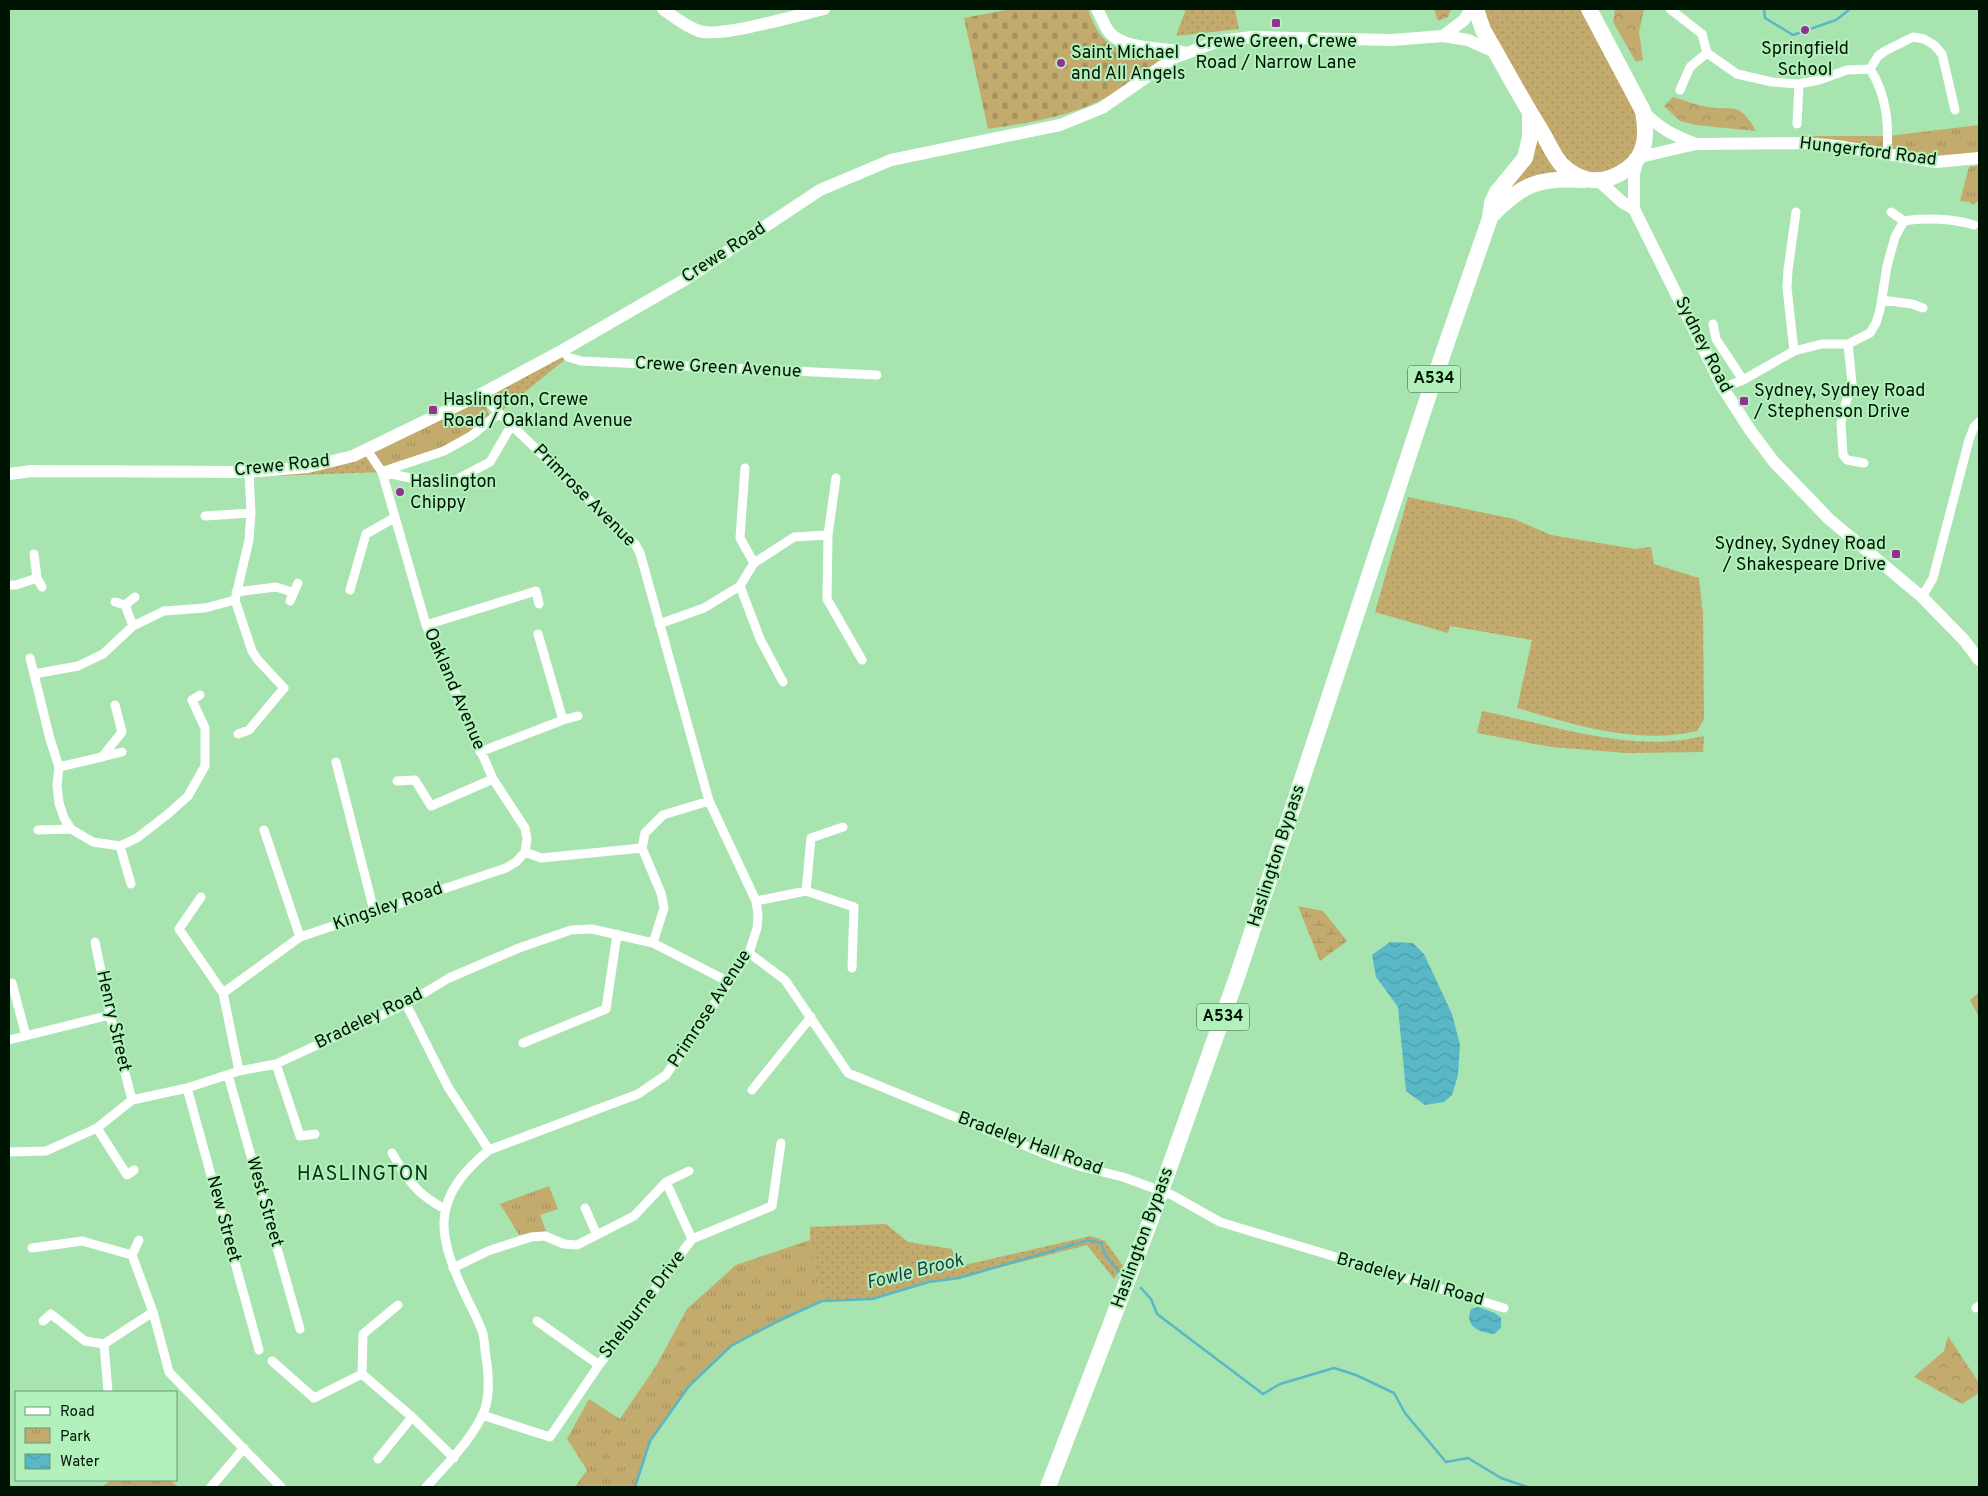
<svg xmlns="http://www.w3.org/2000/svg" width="1988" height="1496" font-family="Overpass,sans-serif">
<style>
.grass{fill:url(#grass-dots)}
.forest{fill:url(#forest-crowns)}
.wetland{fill:url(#wetland-marsh)}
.cemetery{fill:url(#cemetery-stones)}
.park{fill:url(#park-tufts)}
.water{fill:url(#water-waves)}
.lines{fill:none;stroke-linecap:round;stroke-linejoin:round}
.stream{stroke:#59b8c7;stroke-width:2.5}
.street{stroke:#fff;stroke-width:9}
.secondary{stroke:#fff;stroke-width:12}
.highway{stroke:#fff;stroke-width:16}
.poi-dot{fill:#952f94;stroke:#b3f1bc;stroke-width:2}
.labels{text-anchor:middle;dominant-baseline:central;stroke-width:4;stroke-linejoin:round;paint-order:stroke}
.shield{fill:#b3f1bc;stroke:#36563a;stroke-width:1}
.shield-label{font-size:16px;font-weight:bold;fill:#001403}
.poi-label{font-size:18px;fill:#001403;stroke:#b3f1bc;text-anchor:start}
.street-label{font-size:18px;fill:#001403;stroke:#b3f1bc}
.water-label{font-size:19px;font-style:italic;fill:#174349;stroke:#b3f1bc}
.quarter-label{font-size:20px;letter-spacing:1px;fill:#063614;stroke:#b3f1bc}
</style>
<defs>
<pattern id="grass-dots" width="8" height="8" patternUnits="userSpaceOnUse" patternTransform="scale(1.25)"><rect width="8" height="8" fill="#c3ab6e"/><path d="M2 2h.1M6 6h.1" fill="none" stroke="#a6925e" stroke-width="1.8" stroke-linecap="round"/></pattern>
<pattern id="forest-crowns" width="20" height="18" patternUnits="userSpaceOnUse" patternTransform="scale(1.25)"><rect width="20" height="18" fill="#c3ab6e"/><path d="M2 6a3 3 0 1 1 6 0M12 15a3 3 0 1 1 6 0" fill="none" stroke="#a6925e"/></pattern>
<pattern id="wetland-marsh" width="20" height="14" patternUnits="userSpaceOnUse" patternTransform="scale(1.25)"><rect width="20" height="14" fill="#c3ab6e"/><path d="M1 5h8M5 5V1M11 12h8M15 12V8" fill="none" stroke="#a6925e"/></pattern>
<pattern id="cemetery-stones" width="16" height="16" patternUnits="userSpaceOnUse" patternTransform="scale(1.25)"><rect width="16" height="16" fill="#c3ab6e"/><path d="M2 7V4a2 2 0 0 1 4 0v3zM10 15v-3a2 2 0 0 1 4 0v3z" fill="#a6925e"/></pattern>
<pattern id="park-tufts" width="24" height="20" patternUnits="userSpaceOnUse" patternTransform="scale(1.25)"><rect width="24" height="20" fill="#c3ab6e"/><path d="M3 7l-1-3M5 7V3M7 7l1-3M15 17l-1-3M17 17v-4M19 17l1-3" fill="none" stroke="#a6925e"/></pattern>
<pattern id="water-waves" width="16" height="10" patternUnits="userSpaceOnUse" patternTransform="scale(1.25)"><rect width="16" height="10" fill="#59b8c7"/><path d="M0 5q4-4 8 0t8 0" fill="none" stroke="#4c9da9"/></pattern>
</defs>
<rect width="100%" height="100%" fill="#a7e4b0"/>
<path class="grass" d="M1186 9H1235L1239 29 1176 36Z
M1476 9H1589L1646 128 1627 169 1565 179 1505 202 1521 165 1530 112Z
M563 350 568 357 499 413 481 394Z
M367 450 382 472 249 477Z
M1408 497 1514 519 1551 535 1635 549 1651 547 1654 564 1699 578 1703 614 1704 719 1697 731C1637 745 1574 725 1517 708L1532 640 1450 626 1448 633 1375 612Z
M1482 711C1554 725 1630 754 1704 736L1703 752 1627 753 1551 747 1477 733Z
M886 1224 908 1242 952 1249 956 1267 1091 1236 1105 1241 1123 1266 1114 1279 1087 1245 959 1278 929 1282 872 1299 822 1301 810 1240V1227Z"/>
<path class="forest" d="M1434 9H1451L1448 17 1438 21Z
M1615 9H1644L1639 32 1643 60 1636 62 1613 22Z
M1673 97C1684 100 1696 105 1707 107 1735 111 1739 101 1756 131L1696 125 1680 121 1664 106Z
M1979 992V1017L1970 1000Z
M1948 1336 1979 1383V1393L1962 1404 1914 1377 1944 1351Z"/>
<path class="wetland" d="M1298 906 1323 911 1347 941 1320 961Z"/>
<path class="cemetery" d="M1011 9H1088C1102 52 1121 50 1161 56L1159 61C1139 75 1120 91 1097 102 1066 117 1023 124 988 129L964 18Z"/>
<path class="park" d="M1979 125V158L1936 162 1803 143V136H1888Z
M1979 165V200L1973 205 1969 202 1960 201 1969 167Z
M481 394 490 417 471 436 382 472 367 450Z
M549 1186 558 1209 540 1215 546 1231 519 1235 500 1204Z
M810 1240 822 1301 731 1346 689 1386 650 1441 635 1487H575L587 1470 567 1439 589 1399 620 1419 656 1366 687 1309 736 1265Z
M111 1480H170L178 1487H101Z"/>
<path class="water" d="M1390 942 1413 943 1424 954 1452 1014 1460 1045 1458 1075 1452 1095 1444 1102 1425 1105 1406 1091 1398 1007 1376 977 1372 955Z
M1478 1307 1495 1313 1501 1318V1328L1494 1334C1479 1332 1464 1327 1471 1309Z"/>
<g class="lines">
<path class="stream" d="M1764 9 1765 18 1793 35 1836 20 1850 9
M1141 1288 1151 1299 1157 1314 1263 1394 1280 1384 1334 1368 1356 1375 1394 1393 1405 1413 1446 1462 1468 1458 1501 1478 1527 1487
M635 1487 650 1441 689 1386 731 1346 778 1321 822 1301 872 1299 929 1282 959 1278 1089 1240 1101 1243 1106 1256 1119 1272"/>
<path class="street" d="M1670 9 1702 34 1707 53 1737 74 1772 82 1799 84 1819 80 1847 70 1870 69C1887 95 1889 125 1887 155
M1870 69 1878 56 1885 51 1913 37 1924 39 1934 45 1942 54 1955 110
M1680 90 1690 67 1707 53
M1797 124 1799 84
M1891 212 1904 221
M1882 300 1912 304 1923 308
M1713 324 1716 339 1743 380
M1848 344 1852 383 1843 412 1841 424 1843 455 1847 460 1864 463
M563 350 568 357 581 361 877 375
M1794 351 1787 288 1788 270 1796 212
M1723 388 1743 380 1794 351 1822 344H1848L1870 333 1876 323 1880 310 1887 266 1895 237 1904 221C1923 217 1955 219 1974 225
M367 450 382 472 426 625 493 779 525 828 527 839 525 852
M745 468 740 538 754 563
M384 471 444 451 471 436 499 413
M382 472 415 479 452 482 490 462 511 426
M205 516 251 513
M828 535 836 478
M34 554 37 578 42 587
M9 585H16L37 578
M740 586 760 639 783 682
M350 590 366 534 394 518
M236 592 276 587 292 592
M1922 597 1933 578 1969 440 1974 427 1979 422
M290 601 298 583
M115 602 125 605
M659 624 704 608 740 586 754 563 794 537 828 535 827 599 862 660
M426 625 536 591 539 604
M133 626 125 605 135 597
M538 634 563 720
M30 658 50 739 59 767 57 785 59 803 64 818 71 829 93 842 120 846 137 838 168 814 188 796 205 766V728L192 700 200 695
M34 674 78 666 103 654 133 626 164 611 205 608 235 600
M238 734 249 730 284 688 258 660 252 651 235 600 249 540 251 513 249 472
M480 752 563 720 578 716
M102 757 122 752
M336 762 374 911
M59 767 102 757 122 732 115 705
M397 781 415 780 431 806 493 779
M38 830 71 829
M264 830 300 937
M120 846 131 884
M806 891 811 838 843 827
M201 897 179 929 223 993
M756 901 806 891 854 907 852 968
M95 942 110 1015 132 1100
M653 943 664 908 661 893 642 848 645 833 663 815 709 801
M749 953 785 980 848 1073 1055 1158 1082 1167 1123 1177 1172 1195 1220 1222 1504 1308
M12 983 26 1036
M406 1004 448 1087 489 1150
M9 1040 110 1015
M523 1043 606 1009 617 934
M276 1064 300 1136 315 1134
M239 1071 223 993 300 937 506 868 516 862 525 852 541 858 642 848
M228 1075 300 1329
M187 1088 259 1350
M752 1090 811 1017
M97 1128 127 1175 134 1170
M9 1152 46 1151 97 1128 132 1100 187 1088 239 1071 276 1064 406 1004 449 978 519 948 571 930 592 929 653 943 729 982
M392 1153C409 1181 415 1193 445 1209
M666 1182 689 1171
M585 1208 597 1235
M32 1248 82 1241 132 1255 153 1312 169 1372 281 1487
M132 1255 139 1240
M453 1268 488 1251 531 1237 545 1236 564 1244 577 1245 634 1216 666 1182 692 1239
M1976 1308 1979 1306
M43 1321 51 1314 85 1341 104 1344
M537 1321 599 1365
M272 1361 314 1398 362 1374 412 1417 454 1458
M362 1374 363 1334 398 1305
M108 1392 104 1344 153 1312
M482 1415 550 1437 599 1365 692 1239 772 1206 781 1143
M378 1459 412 1417
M211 1487 244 1448
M426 1487C445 1467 470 1441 482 1416 490 1400 489 1381 487 1364 485 1354 485 1343 483 1334 479 1320 470 1306 464 1292 435 1230 433 1196 489 1150L638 1094 666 1075 749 953 757 928 758 914 756 901 709 801 640 553 635 544 499 413 481 394"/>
<path class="secondary" d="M663 9C674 17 685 26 699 31 720 38 799 15 824 9
M1097 9C1101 16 1104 26 1110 33 1124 50 1166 47 1187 53
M1443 36 1464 20 1471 9
M1643 111C1659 128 1674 136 1696 144
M1640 157 1696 144 1803 143 1837 146 1936 162 1979 158
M1638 160 1634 173V209L1723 388 1750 430 1774 462 1829 519 1922 597 1964 640 1979 660
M1599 181 1622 202 1634 209
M9 474 32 471 249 472 308 467 353 456 481 394 563 350 686 279 820 190 891 160 1060 125 1102 108 1174 58 1219 41 1252 37 1392 40 1443 36 1468 40 1497 53"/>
<path class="highway" d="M1476 9 1483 30C1503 64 1521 99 1542 132 1548 142 1554 157 1562 165 1582 184 1605 185 1627 169 1647 155 1647 134 1643 111L1589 9
M1491 216C1522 184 1539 177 1584 180
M1048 1487 1150 1222 1238 974 1429 394 1490 218 1492 203 1497 192 1525 158 1530 137V112"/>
</g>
<g class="poi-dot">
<rect x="1271" y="18" width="10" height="10" rx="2.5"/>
<circle cx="1805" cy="30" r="5"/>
<circle cx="1061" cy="63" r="5"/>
<rect x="1739" y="396" width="10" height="10" rx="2.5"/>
<rect x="428" y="405" width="10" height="10" rx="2.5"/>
<circle cx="400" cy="492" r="5"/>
<rect x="1891" y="549" width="10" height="10" rx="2.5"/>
</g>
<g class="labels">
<g class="shield">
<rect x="1408" y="365.5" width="52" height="27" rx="4"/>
<rect x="1197" y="1003.5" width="52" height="27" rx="4"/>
</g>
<g class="shield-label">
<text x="1434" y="379">A534</text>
<text x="1223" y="1017">A534</text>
</g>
<g class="poi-label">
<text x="1276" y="42" text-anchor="middle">Crewe Green, Crewe<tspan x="1276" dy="21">Road / Narrow Lane</tspan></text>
<text x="1805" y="49" text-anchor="middle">Springfield<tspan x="1805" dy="21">School</tspan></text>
<text x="1071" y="53">Saint Michael<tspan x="1071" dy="21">and All Angels</tspan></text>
<text x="1754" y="391">Sydney, Sydney Road<tspan x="1754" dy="21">/ Stephenson Drive</tspan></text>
<text x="443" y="400">Haslington, Crewe<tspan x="443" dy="21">Road / Oakland Avenue</tspan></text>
<text x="410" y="482">Haslington<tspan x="410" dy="21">Chippy</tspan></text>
<text x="1886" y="544" text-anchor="end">Sydney, Sydney Road<tspan x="1886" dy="21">/ Shakespeare Drive</tspan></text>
</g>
<g class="street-label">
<text transform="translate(1868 152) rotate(7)">Hungerford Road</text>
<text transform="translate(724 253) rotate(-33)">Crewe Road</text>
<text transform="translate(1703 345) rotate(63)">Sydney Road</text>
<text transform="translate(718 368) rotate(3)">Crewe Green Avenue</text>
<text transform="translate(282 466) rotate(-6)">Crewe Road</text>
<text transform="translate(584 496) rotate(45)">Primrose Avenue</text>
<text transform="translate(454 689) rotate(67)">Oakland Avenue</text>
<text transform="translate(1277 856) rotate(-72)">Haslington Bypass</text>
<text transform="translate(388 907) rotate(-19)">Kingsley Road</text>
<text transform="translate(710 1009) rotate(-57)">Primrose Avenue</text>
<text transform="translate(369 1019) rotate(-26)">Bradeley Road</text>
<text transform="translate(113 1021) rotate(77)">Henry Street</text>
<text transform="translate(1030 1144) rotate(20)">Bradeley Hall Road</text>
<text transform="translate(264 1202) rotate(74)">West Street</text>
<text transform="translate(223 1219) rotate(75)">New Street</text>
<text transform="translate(1143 1238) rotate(-70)">Haslington Bypass</text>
<text transform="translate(1410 1280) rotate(16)">Bradeley Hall Road</text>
<text transform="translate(643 1305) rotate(-53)">Shelburne Drive</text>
</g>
<g class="water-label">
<text transform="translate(915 1272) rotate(-14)">Fowle Brook</text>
</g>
<g class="quarter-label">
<text x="363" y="1175">HASLINGTON</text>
</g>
</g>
<rect width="1988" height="1496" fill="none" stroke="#001403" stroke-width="20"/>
<rect x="15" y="1391" width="162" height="90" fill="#b3f1bc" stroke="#6b9972"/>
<rect x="25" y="1407" width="25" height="8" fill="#ffffff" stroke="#6b9972"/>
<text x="60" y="1416" font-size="15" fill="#001403">Road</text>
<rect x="25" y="1428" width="25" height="15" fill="url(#park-tufts)" stroke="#6b9972"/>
<text x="60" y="1441" font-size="15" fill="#001403">Park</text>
<rect x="25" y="1454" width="25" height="15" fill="url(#water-waves)" stroke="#6b9972"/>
<text x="60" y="1466" font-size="15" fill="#001403">Water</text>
</svg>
